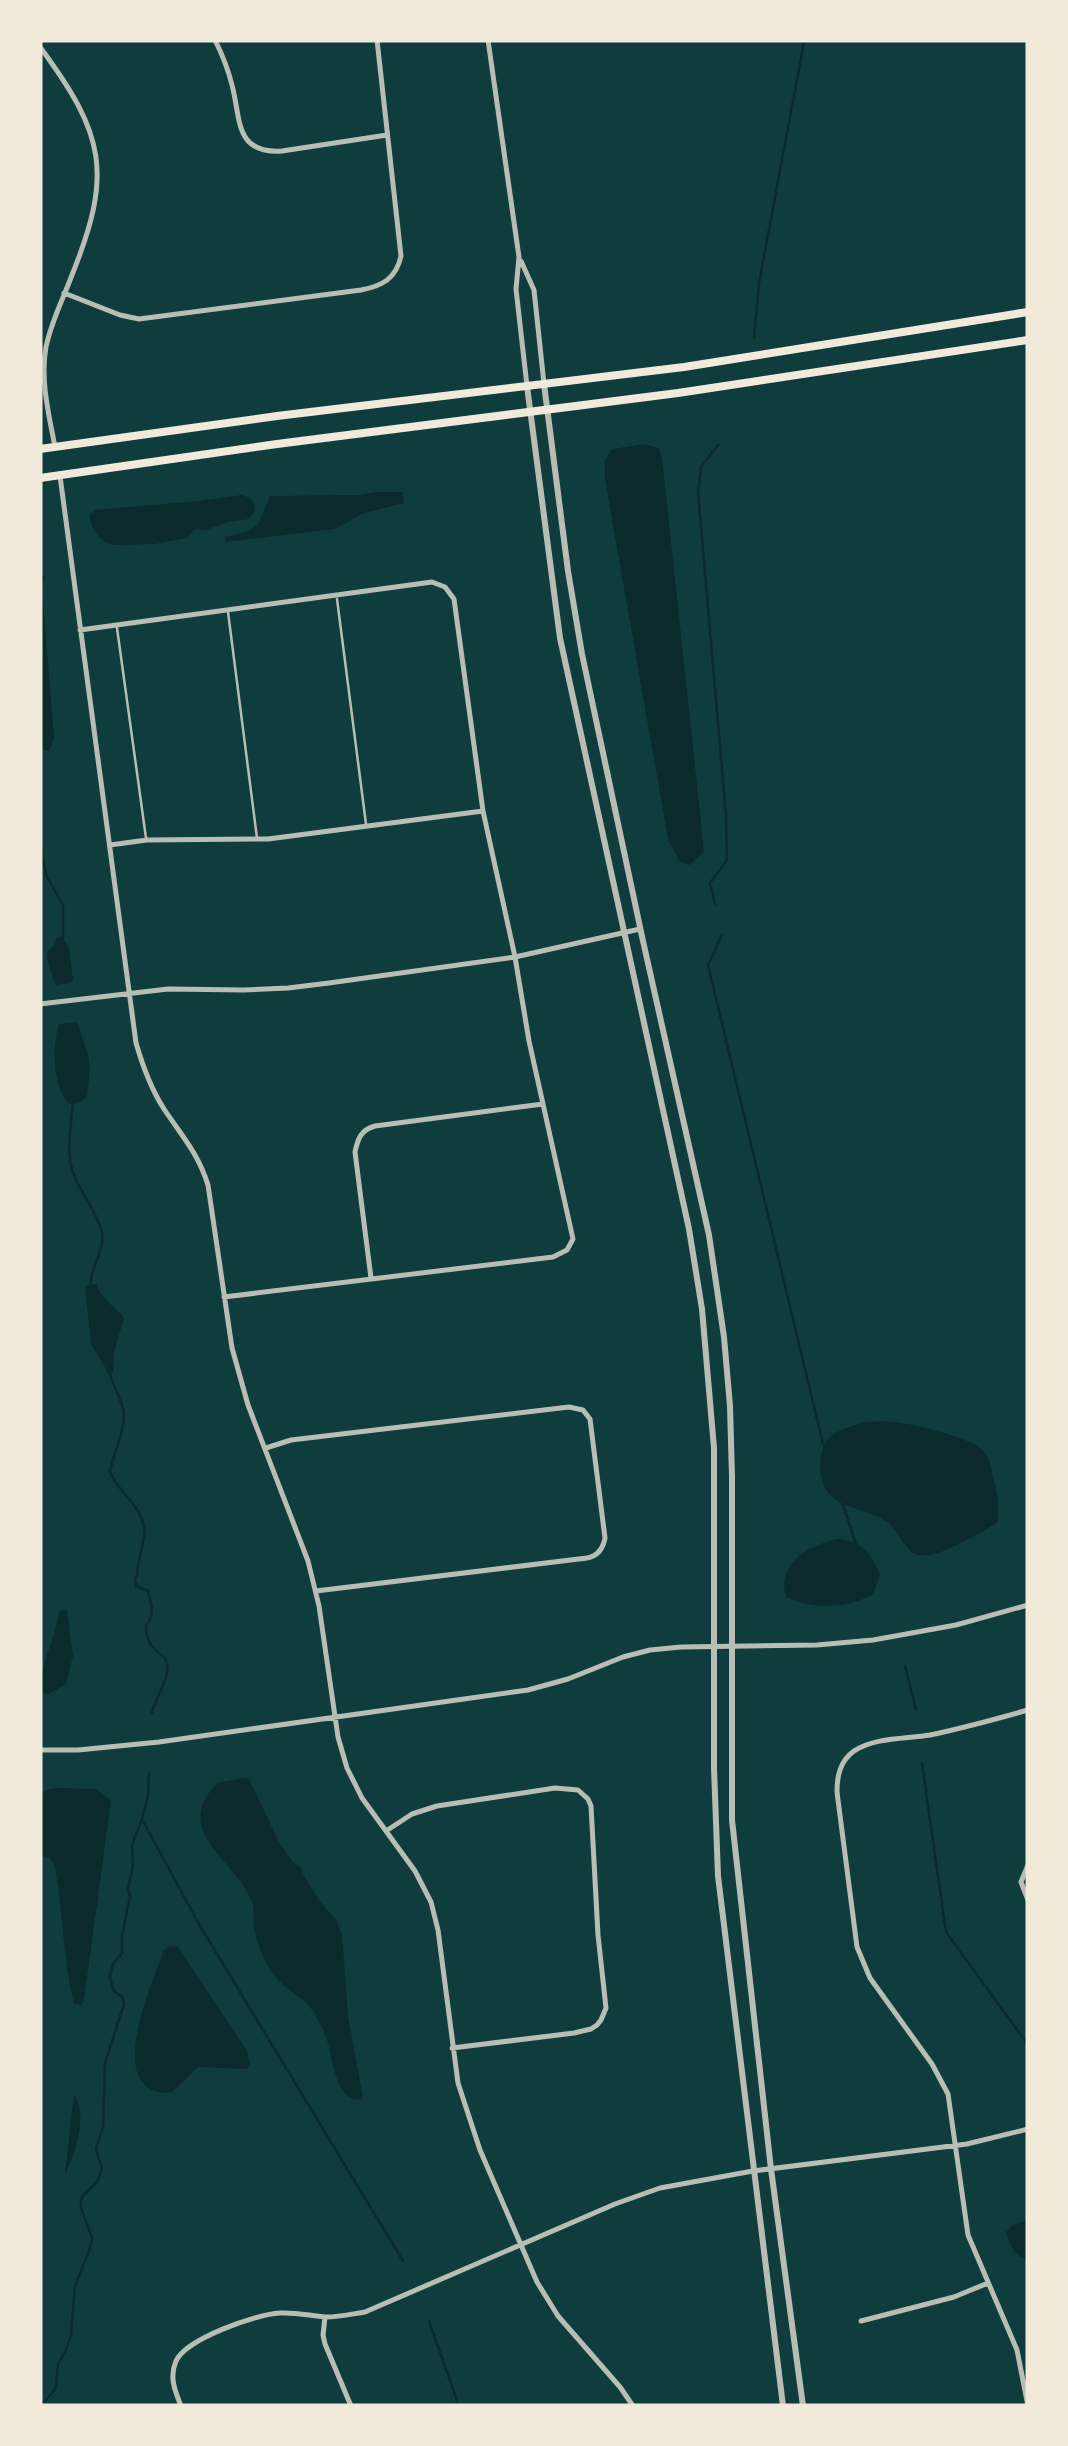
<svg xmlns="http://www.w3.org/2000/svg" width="1068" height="2446" font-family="'Libre Baskerville',serif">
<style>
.water{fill:#0a2a2b}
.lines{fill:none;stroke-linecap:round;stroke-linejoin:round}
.stream{stroke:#0a2a2b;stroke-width:2.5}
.service{stroke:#b8beb3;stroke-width:2.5}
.minor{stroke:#b8beb3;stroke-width:5}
.tertiary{stroke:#b8beb3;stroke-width:6}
.primary{stroke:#f1e9da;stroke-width:8}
</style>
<rect width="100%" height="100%" fill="#0f3d3e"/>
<path class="water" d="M646 444 659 449 662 457 704 851 690 865 679 861 668 839 605 479V460L612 449Z
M377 492H403L404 503 364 513 335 529 225 542 226 537 249 531 259 523 270 496 358 495Z
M242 495 250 498 255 504 254 513 249 519 228 522 206 530 197 529 193 530 187 538 155 544 112 545C99 541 89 527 90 514L96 510 198 501Z
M40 574 45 576 42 589 54 737 52 745 48 751 40 748Z
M61 937 69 946 73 980 70 983 55 985 47 958 48 951 54 946 57 938Z
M77 1022 88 1055 90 1069 87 1097 80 1102 69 1104C52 1086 52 1047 59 1024Z
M97 1284C100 1299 116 1307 124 1318L114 1352 113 1372 107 1373 105 1367 91 1345 85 1286Z
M863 1422C873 1422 884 1421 895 1422 916 1425 973 1437 985 1453 991 1461 992 1474 995 1484 998 1498 1000 1509 997 1523 978 1533 940 1559 919 1555 905 1553 899 1530 887 1522 871 1511 846 1509 831 1496 816 1482 816 1445 834 1434 842 1428 854 1426 863 1422Z
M837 1539C861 1540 873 1554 880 1575L873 1594C849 1609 812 1610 786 1597 776 1563 809 1546 837 1539Z
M67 1610 73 1656 66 1684 49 1694 40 1693C40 1665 56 1638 59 1611Z
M245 1778H248L252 1785 279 1842 292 1861 301 1868 305 1878 318 1899 336 1920 342 1935 348 2015 363 2099C336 2106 333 2058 327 2040 323 2029 317 2015 309 2006 300 1996 288 1990 279 1981 267 1969 259 1949 255 1933 252 1923 255 1912 252 1902 236 1859 170 1833 217 1783Z
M60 1788 96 1789 111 1801 84 1999 82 2005 74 2004C63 1959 63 1913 55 1867L50 1858 40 1855V1794L50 1789Z
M170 1946 178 1947 247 2051 250 2064 247 2069 198 2067 172 2092C164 2094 158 2093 150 2089 113 2069 154 1979 164 1950Z
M74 2094C88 2116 76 2152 65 2174Z
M1028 2220V2260C1014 2256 1010 2246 1006 2232L1013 2225Z"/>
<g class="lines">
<path class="stream" d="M754 338 759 283 804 42 807 40
M40 843 46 875 63 905V942
M715 904 710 883 727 860 726 816 698 492 701 467 718 445
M722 935 708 965 823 1444
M73 1104C71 1128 65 1152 74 1175 81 1194 98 1213 102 1233 105 1252 89 1268 91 1287
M109 1371C112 1384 120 1396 123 1409 127 1429 113 1452 110 1472 118 1492 140 1504 144 1527 146 1540 137 1561 137 1576L135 1578 136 1586 148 1591C151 1605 156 1613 146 1625 146 1637 149 1645 159 1653 161 1655 164 1656 165 1658 174 1676 155 1695 152 1713
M841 1499 856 1544
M905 1666 916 1710
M922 1763 946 1932 1028 2045
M143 1821 200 1926 403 2261
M429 2321 459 2406
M40 2406 54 2391 56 2385 58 2364 66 2350 71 2335 75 2286 90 2248 92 2238 81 2208V2201L83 2196 97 2182 102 2169 96 2149 103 2127 105 2063 124 2004 122 1997 113 1990 110 1976 113 1964 122 1953V1936L130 1896 128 1889 133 1865 132 1845 142 1819 148 1796 149 1773"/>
<path class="service" d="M337 599 366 824
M228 612 257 838
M117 628 146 838"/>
<path class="minor" d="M215 40C222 54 228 69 232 85 241 118 234 154 282 151L387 135
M488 40 519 257 516 289 527 386
M40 47C105 135 113 173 72 275 63 299 51 322 46 347 40 380 49 415 55 447
M521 261 534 290 544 384
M64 293 120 315 139 319 361 290C382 286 396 279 401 256L377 40
M60 476 136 1043C143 1067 151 1089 164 1109 182 1136 198 1153 208 1185L232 1348 248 1405 308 1561 319 1606 338 1737 347 1768 362 1798 415 1871 431 1902 438 1930 458 2083 480 2150 537 2282 558 2316 620 2387 633 2406
M80 630 432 582 445 587 454 599 483 811 515 957 529 1041 573 1239 567 1250 553 1257 224 1297
M110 845 147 840 268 839 483 811
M40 1004 168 989 244 990 288 988 329 983 515 957 640 929
M371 1278 355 1152C358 1138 361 1130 375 1126L543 1104
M266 1448 291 1440 569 1407 583 1410 590 1419 605 1538C603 1549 598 1556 587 1558L316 1591
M40 1750H78L159 1742 528 1690 568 1679 623 1657 650 1650 681 1647 817 1645 873 1640 956 1625 1028 1605
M386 1831 412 1814 437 1806 555 1788 578 1790 588 1799 591 1806 598 1935 606 2008 601 2020 597 2025 591 2029 574 2033 452 2048
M1028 1865 1021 1882 1028 1900
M325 2317 323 2335 325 2344 351 2406
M861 2321 954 2297 988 2283
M181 2406C175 2391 169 2377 176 2361 186 2339 256 2314 280 2313 296 2312 311 2316 326 2317 339 2317 352 2314 365 2312L615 2204 660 2188 753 2171 967 2144 1028 2129
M1028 2406 1017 2350 968 2235 948 2094 932 2064 870 1978 857 1947 837 1792C837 1776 840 1761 854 1751 875 1737 906 1739 930 1735 963 1728 996 1719 1028 1710"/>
<path class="tertiary" d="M544 384 568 571 582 654 643 941 709 1235 724 1337 730 1406 732 1477V1820L771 2169 803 2406
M527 386 560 638 689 1229 702 1309 714 1448V1768L718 1876 783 2406"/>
<path class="primary" d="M40 449 277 416 684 367 1028 312
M40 478 277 444 678 393 1028 340"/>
</g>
<rect width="1068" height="2446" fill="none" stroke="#f1e9da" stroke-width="85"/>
</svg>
